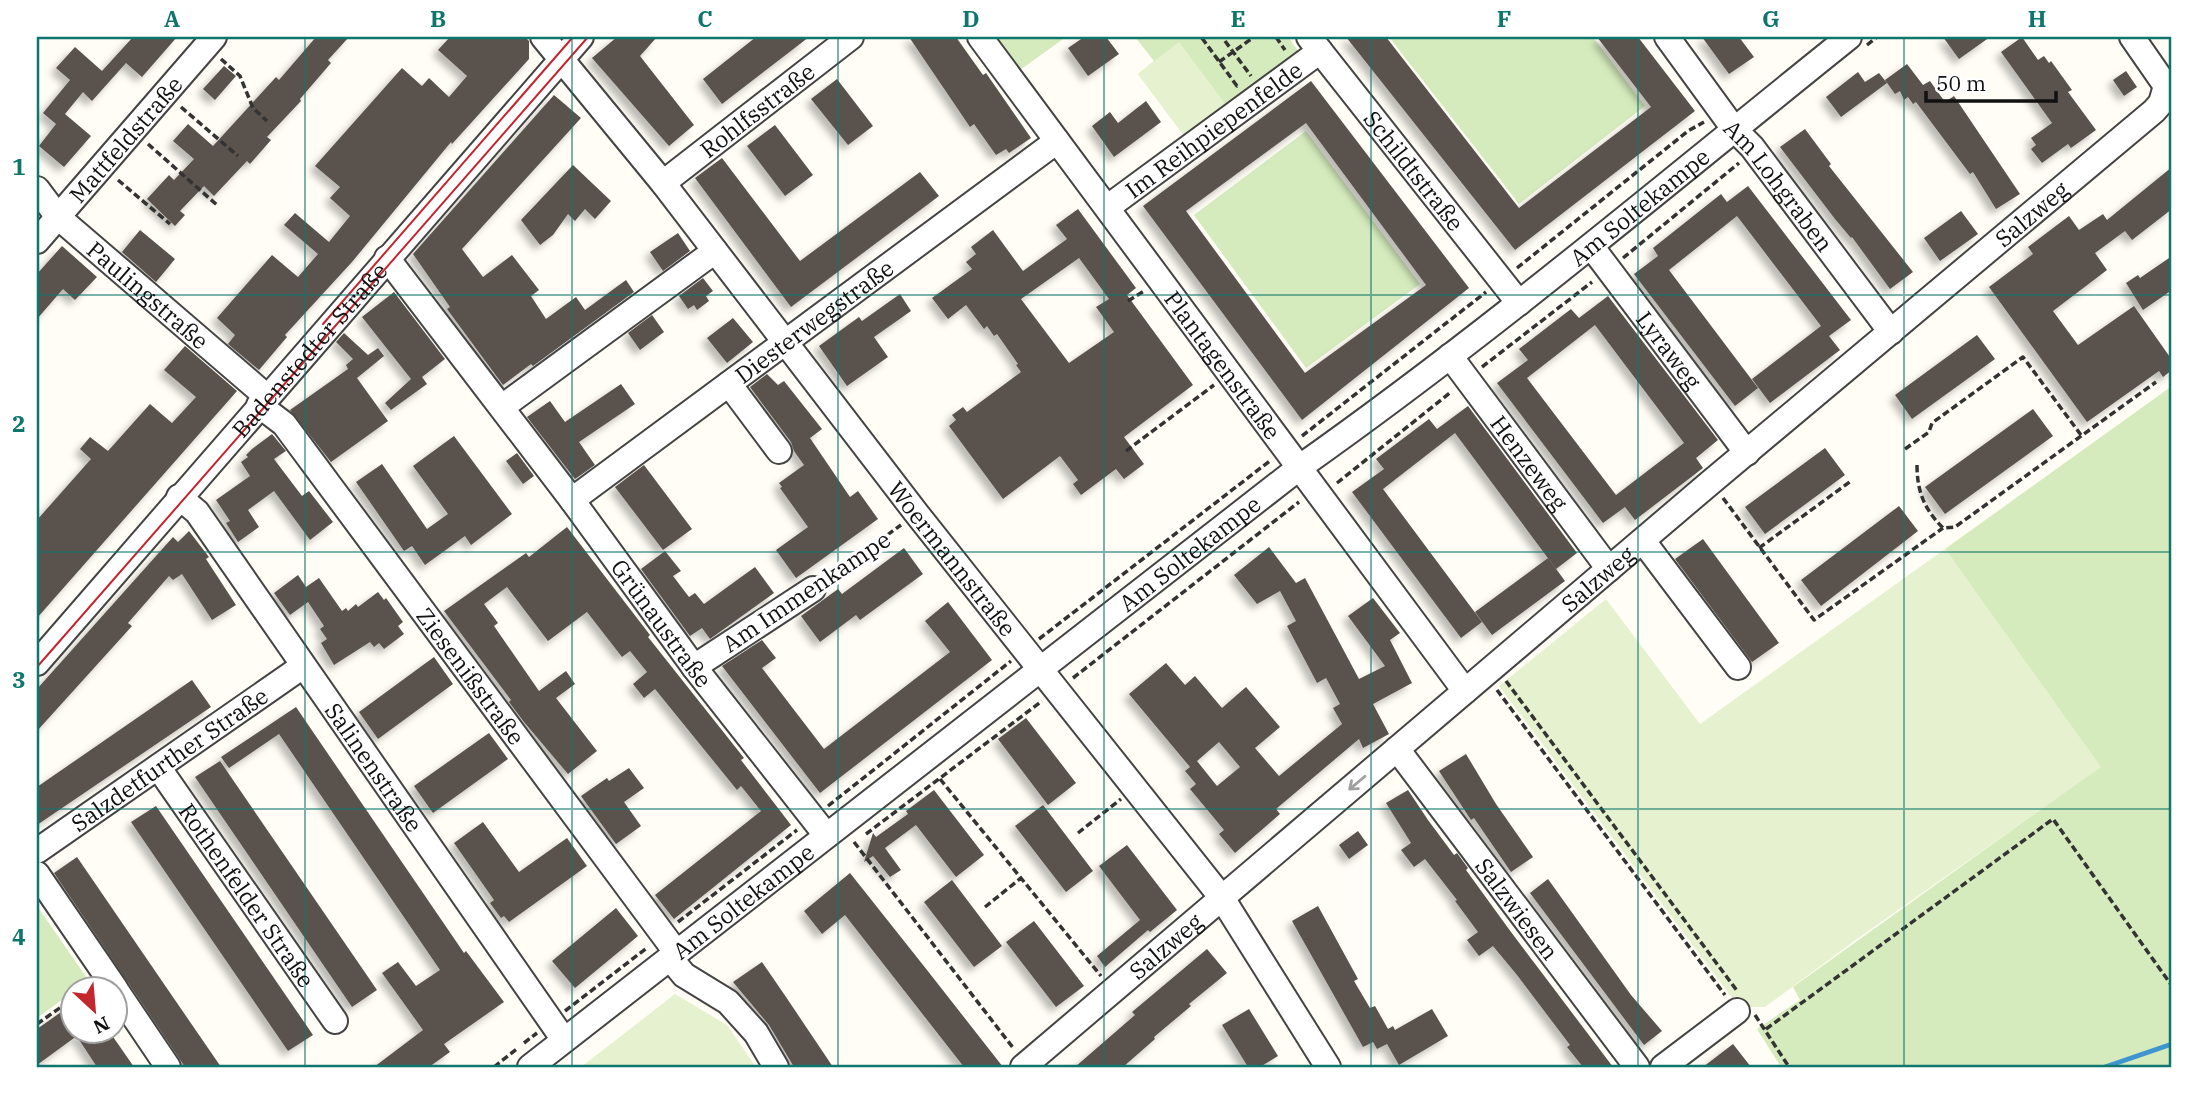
<svg xmlns="http://www.w3.org/2000/svg" width="2209" height="1104" font-family="'IBM Plex Serif',serif">
<style>
.green{fill:#d5ebbd}
.pitch{fill:#e6f2cf}
.lines{fill:none;stroke-linecap:round;stroke-linejoin:round}
.stream{stroke:#3f96cf;stroke-width:5}
.building{fill:#5a524d;fill-rule:evenodd;filter:url(#shadow)}
.minor-casing{stroke:#444;stroke-width:28}
.path{stroke:#333;stroke-width:3.5;stroke-dasharray:7 3.5;stroke-linecap:butt}
.minor{stroke:#fff;stroke-width:24}
.tram{stroke:#c4262e;stroke-width:2}
.oneway{stroke:#a0a0a0}
.grid{fill:none;stroke:#0f766e;stroke-width:2;stroke-opacity:0.55}
.labels{text-anchor:middle;dominant-baseline:central;stroke-width:7;stroke-linejoin:round;paint-order:stroke}
.street-label{font-size:23px;fill:#111;stroke:#fff}
.neatline{fill:none;stroke:#0f766e;stroke-width:2.5}
.grid-label{font-size:23px;text-anchor:middle;font-weight:bold;fill:#0f766e}
</style>
<defs>
<filter id="shadow"><feDropShadow dx="-5.5" dy="5.5" stdDeviation="3.5" flood-color="#0004"/></filter>
</defs>
<rect width="100%" height="100%" fill="#fffdf5"/>
<path class="green" d="M995 37H1066L1020 70Z
M1135 37H1288L1299 52 1185 137 1138 74 1154 61Z
M1389 37H1593L1645 106 1519 204Z
M1306 131 1420 284 1306 368 1194 215Z
M2172 386V1067H1781L1757 1029 1800 1000 1793 987 2100 767 1945 549Z
M37 906 89 981 79 988H74L73 992 37 1018Z"/>
<path class="pitch" d="M1179 42 1227 106 1185 137 1138 74Z
M1945 549 2101 767 1857 939 1765 1007H1739L1499 686 1606 599 1700 724Z
M675 994 727 1025 756 1067H581Z"/>
<g class="lines">
<path class="stream" d="M2105 1067 2172 1044"/>
</g>
<path class="building" d="M133 37H177L142 77 126 63 92 101 83 92 65 114 91 136 64 167 39 146 56 124 43 113 70 80 56 68 75 47 102 71Z
M316 37H349L328 60 331 63 300 99 301 101 267 137 271 140 250 164 247 161 214 196 204 186 180 211 185 215 175 226 147 199 169 175 174 180 194 159 173 141 188 124 213 146 276 77 279 80Z
M450 37H525L529 41V59L452 144 451 142 352 262 285 335 287 337 259 370 228 344 235 335 217 318 272 255 298 277 318 254 284 225 295 213 329 242 350 216 330 198 340 187 315 166 402 68 422 86 429 78 449 97 467 76 438 50Z
M617 37H657L640 56 694 125 669 146 592 58Z
M756 37H809L722 104 703 79Z
M909 37H956L983 75 986 73 1031 138 1009 153 1006 149 996 155 974 124 970 127Z
M1084 37H1106L1119 54 1088 76 1068 48Z
M1346 37H1386L1519 208 1651 107 1597 37H1638L1695 111 1515 250Z
M1702 37H1739L1754 57 1729 74Z
M1943 37H1990L1959 59Z
M2022 37 2038 60 2044 56 2049 63 2051 61 2072 90 2068 92 2096 130 2071 148 2068 144 2042 163 2031 149 2036 145 2031 138 2052 123 2001 52Z
M1907 64 1923 85 1930 81 1945 102 1954 96 2020 194 1996 209 1973 172 1970 174 1916 102 1913 104 1908 97 1904 100 1900 91 1895 94 1885 80Z
M224 66 236 76 215 100 203 89Z
M2126 71 2137 87 2124 96 2113 80Z
M1858 72 1865 82 1879 73 1887 83 1841 117 1826 97Z
M837 79 873 126 848 145 811 99Z
M1311 81 1469 288 1302 420 1143 206ZM1306 123 1426 285 1305 373 1186 211Z
M554 95 581 118 462 249 483 277 512 255 539 290 531 296 546 319 576 297 585 310 626 280 634 292 533 366 531 364 503 385 447 309 450 307 413 254Z
M1146 101 1161 122 1114 157 1092 126 1110 112 1118 123Z
M775 125 813 175 785 196 747 146Z
M1805 129 1831 164 1829 166 1913 272 1890 289 1852 237 1851 238 1835 219 1780 147Z
M722 158 800 261 920 172 939 196 791 307 695 178Z
M573 165 611 201 595 219 585 209 575 221 568 214 553 235 540 245 521 220Z
M2172 167V209L2132 240 2125 231 2095 253 2107 270 2053 311 2078 345 2134 306 2172 360V370L2163 377 2159 371 2087 422 1989 287 2033 254 2028 247 2069 216 2079 230 2103 214 2107 220Z
M1748 186 1851 320 1829 336 1840 350 1770 403 1752 379 1821 326 1737 216 1669 270 1758 388 1735 406 1634 274 1658 256 1653 248 1721 194 1727 202Z
M1078 209 1136 288 1127 295 1193 385 1124 437 1144 464 1124 479 1116 469 1081 495 1073 484 1078 480 1060 456 1003 499 949 426 956 420 952 415 963 407 967 412 1021 372 1016 365 1018 364 997 334 994 336 987 326 984 329 966 305 948 319 932 298 972 269 966 262 976 254 971 247 993 230 1023 271 1067 239 1056 225ZM1079 258 1109 299 1096 307 1114 332 1069 363 1021 299Z
M1961 211 1978 234 1940 261 1924 238Z
M140 230 175 259 156 282 122 252Z
M678 233 690 251 663 271 650 252Z
M62 246 97 277 75 300 63 289 37 319V274Z
M2172 256V290L2143 310 2126 283 2138 275 2140 278Z
M703 278 713 291 706 296 709 301 697 310 694 305 688 309 679 296Z
M394 292 445 359 422 377 427 384 391 410 385 403 411 379 362 317Z
M900 294 911 311 874 337 888 357 847 386 819 346 859 317 862 321Z
M1608 296 1718 440 1696 458 1703 468 1635 520 1625 507 1603 523 1497 383 1528 360 1519 349 1571 309 1579 318ZM1595 325 1684 443 1616 495 1527 378Z
M652 315 664 332 640 350 628 333Z
M733 318 753 342 727 363 707 338Z
M344 333 368 355 378 348 384 356 357 378 388 421 331 462 290 410 348 369 346 365 353 359 336 342Z
M1977 335 1995 359 1912 419 1895 395Z
M185 346 237 391 37 618V520L91 459 80 449 90 437 108 451 150 404 172 423 196 397 164 370Z
M767 374 778 385 784 381 822 429 810 438 850 497 858 491 878 519 796 578 776 550 808 527 780 488 782 487 779 483 804 465 794 451 791 442 750 387Z
M621 384 635 404 579 442 595 465 575 479 527 417 550 401 565 422Z
M1468 406 1577 553 1556 569 1455 433 1383 489 1482 622 1461 638 1352 492 1384 469 1376 459 1429 419 1437 429Z
M2033 409 2053 436 1945 514 1925 487Z
M272 434 286 451 274 459 302 496 309 491 333 522 310 540 274 491 248 510 259 527 238 542 226 523 230 521 216 500 250 476 241 462 248 457 246 455 252 449Z
M454 436 512 514 471 545 465 536 425 565 412 546 404 551 356 482 382 464 427 529 448 514 413 466Z
M1825 448 1845 475 1765 534 1745 507Z
M517 453 534 476 523 484 506 461Z
M644 465 692 529 663 550 615 487Z
M1899 506 1918 531 1821 606 1801 580Z
M567 527 650 635 648 637 744 758 741 760 791 825 674 919 655 895 761 811 741 786 737 790 655 689 644 698 633 684 647 672 630 651 622 657 587 612 548 641 507 587 484 604 498 623 494 626 539 691 566 671 575 684 556 698 597 751 568 774 524 722 509 702 511 700 444 611 526 553 529 557Z
M189 531 209 557 206 559 236 605 212 620 182 574 173 580 169 576 128 623 132 626 37 731V689L173 537 178 542Z
M1703 539 1779 643 1752 662 1675 559Z
M1269 547 1296 583 1305 578 1359 679 1385 666 1348 616 1373 598 1400 633 1390 640 1412 683 1373 704 1389 734 1363 748 1359 739 1276 809 1280 814 1235 853 1219 834 1224 830 1190 789 1196 784 1185 771 1190 767 1129 694 1166 663 1185 685 1195 676 1222 708 1246 687 1280 727 1255 748 1279 776 1342 724 1333 708 1340 704 1326 678 1317 683 1287 626 1296 621 1280 591 1257 604 1234 575ZM1219 742 1240 767 1217 786 1197 761Z
M904 548 923 574 860 620 856 615 820 642 801 616 838 589 842 594Z
M665 551 681 571 673 576 689 597 695 593 704 604 755 567 774 593 710 639 702 628 690 636 641 569Z
M1548 558 1565 581 1492 635 1475 612Z
M298 575 306 587 319 578 342 611 346 608 348 611 356 604 358 607 378 592 384 600 386 598 403 622 398 626 404 634 384 649 379 643 374 647 370 642 334 665 321 643 327 639 320 629 324 626 308 602 290 615 274 593Z
M948 602 992 660 820 793 722 666 762 640 776 658 762 668 824 749 950 652 925 621Z
M434 657 453 684 378 739 359 712Z
M192 680 211 707 37 825V787Z
M296 707 464 953 466 951 504 1002 444 1044 450 1052 429 1067H374L423 1030 382 973 398 962 416 986 440 970 279 734 229 768 221 757Z
M1026 718 1076 783 1048 805 998 739Z
M489 733 508 759 433 813 414 786Z
M1466 754 1496 804 1533 857 1511 872 1474 818 1471 820 1439 771Z
M220 761 377 990 352 1007 195 777Z
M629 768 644 788 624 802 641 826 616 844 581 796 607 778 609 781Z
M934 790 984 855 956 877 916 825 885 848 901 870 890 877 873 856 864 862 873 833 876 837 908 814 906 811Z
M1408 790 1428 820 1454 855 1457 853 1468 868 1466 870 1511 932 1613 1067H1583L1567 1047 1570 1045 1517 975 1493 946 1479 956 1467 940 1478 932 1455 901 1457 900 1425 859 1414 867 1401 850 1411 843 1386 803Z
M1043 805 1093 871 1066 892 1015 826Z
M156 806 313 1035 288 1051 131 822Z
M483 822 519 872 567 838 587 866 509 922 504 916 501 918 490 903 494 900 454 843Z
M1358 831 1368 845 1349 859 1339 845Z
M1127 845 1177 910 1150 932 1148 930 1105 967 1097 956 1140 920 1099 866Z
M77 857 164 984 221 1067H185L54 873Z
M850 873 927 970 1003 1067H964L845 915 822 934 804 911Z
M1548 879 1631 995 1662 1031 1644 1045 1530 893Z
M952 880 1002 946 974 967 924 902Z
M1318 906 1358 979 1354 981 1370 1008 1375 1006 1388 1029 1393 1026 1395 1030 1432 1009 1448 1036 1399 1065 1387 1044 1377 1049 1373 1042 1363 1047 1292 921Z
M616 908 638 936 575 988 552 961Z
M1034 921 1084 986 1056 1007 1006 942Z
M1207 949 1227 973 1189 1004 1191 1006 1154 1037 1155 1039 1123 1067H1075L1135 1015 1132 1012Z
M762 962 786 997 833 1067H794L769 1025 733 982Z
M74 1003V1031H109L134 1067H97L74 1032V1038L37 1065V1029Z
M1249 1009 1278 1056 1260 1067H1248L1222 1025Z
M1733 1044 1751 1067H1703Z"/>
<g class="lines">
<defs>
<g id="minor">
<path id="s1" d="M543 37 663 183 917 514 1222 898 1328 1067"/>
<path id="s2" d="M980 37 1465 691"/>
<path id="s3" d="M1309 37 1519 303"/>
<path id="s4" d="M1667 37 1734 129 1752 147 1891 332"/>
<path d="M2132 37 2166 86 2172 89"/>
<path id="s5" d="M663 183 851 37"/>
<path id="s6" d="M37 189 58 217 266 396"/>
<path id="s7" d="M1108 207 1320 51"/>
<path id="s8" d="M37 241 214 37"/>
<path id="s9" d="M1591 246 1747 453"/>
<path id="s10" d="M387 258 572 500 694 667 826 835"/>
<path id="s11" d="M1450 356 1609 569"/>
<path d="M729 384 779 451"/>
<path id="s12" d="M259 405 284 424 676 952"/>
<path d="M502 407 715 251"/>
<path id="s13" d="M179 497 197 512 564 1040"/>
<path id="s14" d="M572 500 1057 141"/>
<path d="M1643 541 1738 667"/>
<path id="s15" d="M37 663 581 37"/>
<path d="M694 667 813 589"/>
<path id="s16" d="M1397 749 1637 1067"/>
<path id="s17" d="M158 767 335 1021"/>
<path id="s18" d="M37 851 303 666"/>
<path d="M37 874 115 988"/>
<path d="M670 958 684 975 728 1002 756 1033 776 1067"/>
<path d="M116 990 168 1067"/>
<path id="s19" d="M530 1067 1300 467C1490 333 1668 182 1849 37"/>
<path id="s20" d="M1023 1067 1711 482 2154 111 2161 103 2166 86"/>
<path d="M1663 1067 1737 1011"/>
</g>
</defs>
<use href="#minor" class="minor-casing"/>
<path class="path" d="M1276 37 1285 50
M1202 38 1237 86 1240 84
M1225 41 1251 76
M1867 45 1877 37
M221 59 240 76 253 108 267 121
M1219 62 1254 37
M181 107 238 156
M148 144 217 205
M118 180 170 224
M1623 258 1739 163
M1517 268 1688 131 1704 122
M1128 301 1144 291
M1482 367 1592 282
M1302 436 1486 292
M1905 449 1929 432 1932 423 2023 357 2081 435
M1126 451 1214 385
M1917 465C1917 491 1924 509 1943 528L1955 527 2156 382
M1337 483 1451 392
M1723 498 1814 620 1943 528
M1759 548 1851 481
M828 578 901 525
M1039 639 1271 460
M1073 678 1299 502
M1506 681 1738 992
M1497 690 1725 995
M940 779 1101 976
M828 806 1011 661
M1078 833 1121 799
M866 834 1042 701
M854 842 1014 1049
M985 907 1021 878
M678 922 797 830
M565 1011 648 947
M1755 1015 1789 1067
M37 1024 74 998
M1766 1029 2053 819 2172 986
M524 1043 537 1033
M494 1067 518 1048"/>
<use href="#minor" class="minor"/>
<path class="tram" d="M323 324 573 37
M37 667 588 37"/>
</g>
<defs><path id="oneway-shaft" d="M-6 0H5M1.5-3L5.5 0L1.5 3" fill="none" stroke-width="1.6" stroke-linecap="round" stroke-linejoin="round" transform="scale(1.75)"/></defs>
<use class="oneway" href="#oneway-shaft" transform="translate(1357 783) rotate(140)"/>
<path class="grid" d="M305 37V1067M572 37V1067M838 37V1067M1104 37V1067M1371 37V1067M1638 37V1067M1904 37V1067M37 295H2172M37 552H2172M37 809H2172"/>
<g class="labels">
<g class="street-label">
<text stroke="none"><textPath href="#s5" startOffset="119">Rohlfsstraße</textPath></text>
<text stroke="none"><textPath href="#s7" startOffset="131">Im Reihpiepenfelde</textPath></text>
<text stroke="none"><textPath href="#s8" startOffset="135">Mattfeldstraße</textPath></text>
<text stroke="none"><textPath href="#s3" startOffset="170">Schildtstraße</textPath></text>
<text stroke="none"><textPath href="#s4" startOffset="186">Am Lohgraben</textPath></text>
<text stroke="none"><textPath href="#s19" startOffset="1404">Am Soltekampe</textPath></text>
<text stroke="none"><textPath href="#s20" startOffset="1321">Salzweg</textPath></text>
<text stroke="none"><textPath href="#s6" startOffset="154">Paulingstraße</textPath></text>
<text stroke="none"><textPath href="#s14" startOffset="301">Diesterwegstraße</textPath></text>
<text stroke="none"><textPath href="#s15" startOffset="415">Badenstedter Straße</textPath></text>
<text stroke="none"><textPath href="#s9" startOffset="130">Lyraweg</textPath></text>
<text stroke="none"><textPath href="#s2" startOffset="408">Plantagenstraße</textPath></text>
<text stroke="none"><textPath href="#s11" startOffset="133">Henzeweg</textPath></text>
<text stroke="none"><textPath href="#s19" startOffset="836">Am Soltekampe</textPath></text>
<text stroke="none"><textPath href="#s1" startOffset="663">Woermannstraße</textPath></text>
<text stroke="none"><textPath href="#s20" startOffset="754">Salzweg</textPath></text>
<text transform="translate(806 591) rotate(-34)">Am Immenkampe</text>
<text stroke="none"><textPath href="#s10" startOffset="457">Grünaustraße</textPath></text>
<text stroke="none"><textPath href="#s12" startOffset="345">Ziesenißstraße</textPath></text>
<text stroke="none"><textPath href="#s18" startOffset="161">Salzdetfurther Straße</textPath></text>
<text stroke="none"><textPath href="#s13" startOffset="334">Salinenstraße</textPath></text>
<text stroke="none"><textPath href="#s17" startOffset="156">Rothenfelder Straße</textPath></text>
<text stroke="none"><textPath href="#s19" startOffset="270">Am Soltekampe</textPath></text>
<text stroke="none"><textPath href="#s16" startOffset="200">Salzwiesen</textPath></text>
<text stroke="none"><textPath href="#s20" startOffset="187">Salzweg</textPath></text>
</g>
</g>
<rect width="2209" height="1104" fill="none" stroke="#ffffff" stroke-width="77"/>
<g transform="translate(94 1010) rotate(154)"><circle r="33" fill="#ffffff" stroke="#a0a0a0" stroke-width="2"/>
<path d="M0-5L12 26L0 18L-12 26Z" fill="#c4262e"/>
<text y="-10" font-size="19" font-weight="bold" text-anchor="middle" fill="#111111">N</text>
</g>
<path d="M1926 91v10h130v-10" fill="none" stroke="#111111" stroke-width="3.5"/>
<text x="1936" y="91" font-size="21" fill="#111111" stroke="#ffffff" stroke-width="5" paint-order="stroke">50 m</text>
<rect x="38" y="38" width="2132" height="1028" class="neatline"/>
<g class="grid-label">
<text x="172" y="27">A</text>
<text x="438" y="27">B</text>
<text x="705" y="27">C</text>
<text x="971" y="27">D</text>
<text x="1238" y="27">E</text>
<text x="1504" y="27">F</text>
<text x="1771" y="27">G</text>
<text x="2037" y="27">H</text>
<text x="19" y="175">1</text>
<text x="19" y="432">2</text>
<text x="19" y="688">3</text>
<text x="19" y="945">4</text>
</g>
</svg>
